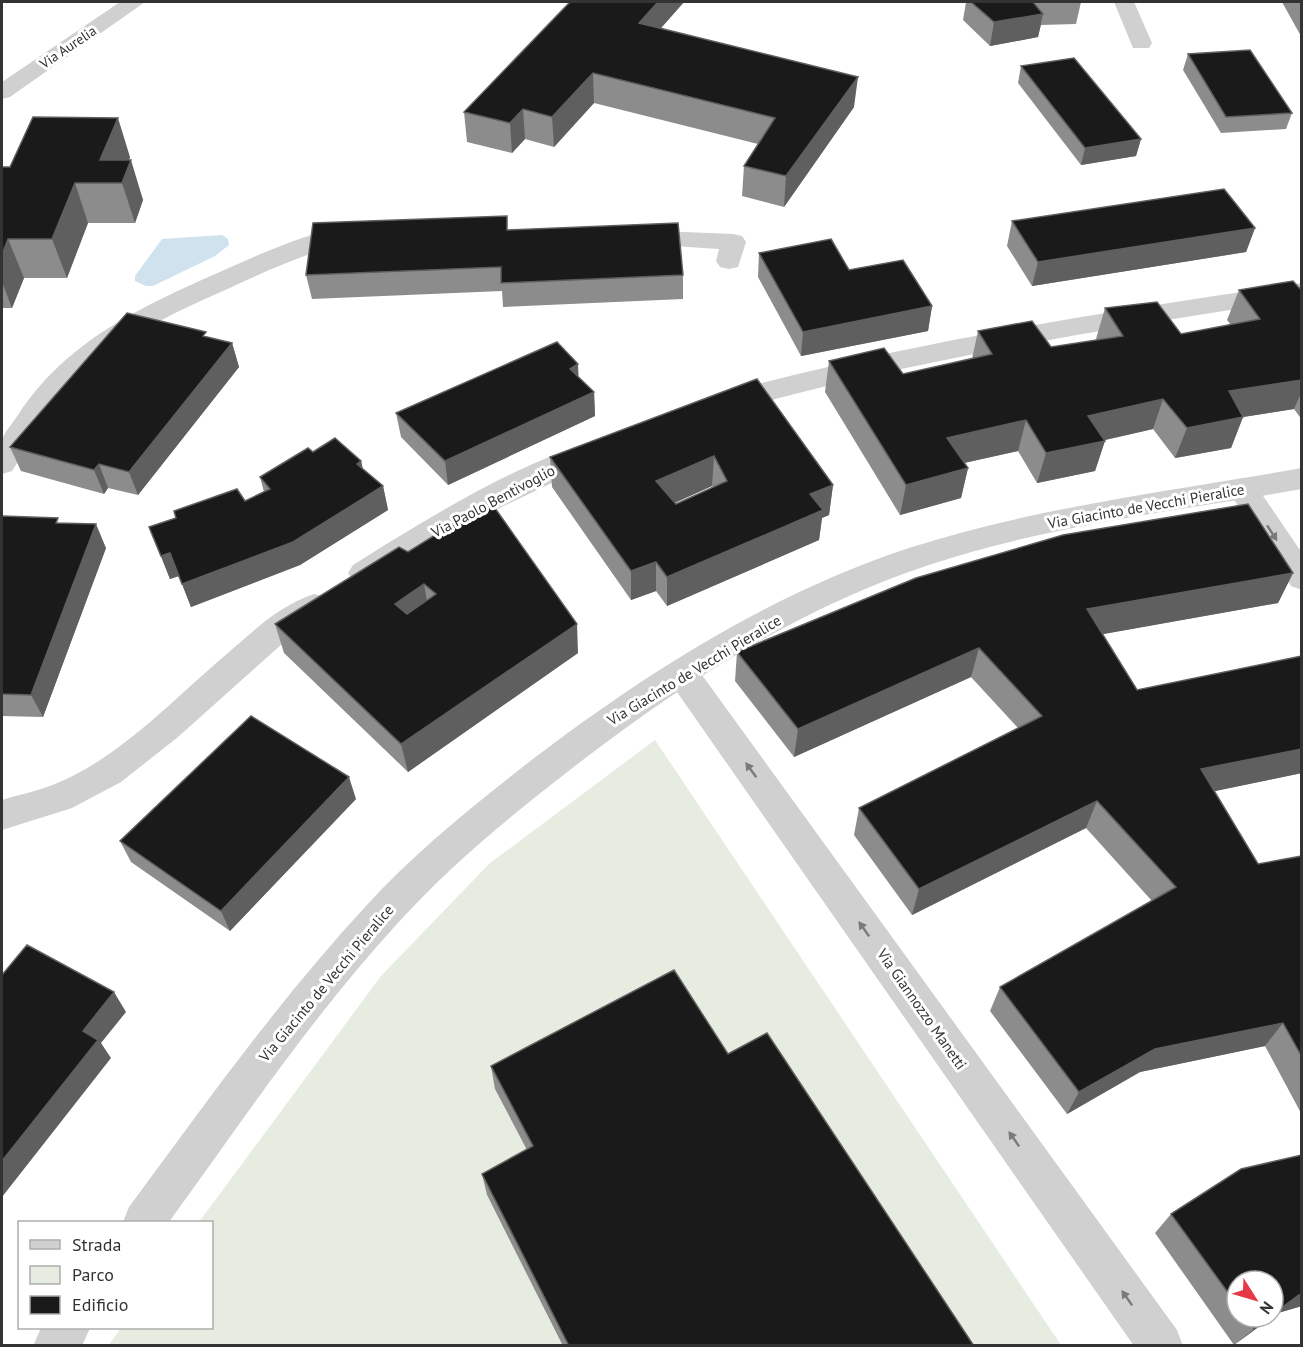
<svg xmlns="http://www.w3.org/2000/svg" width="1303" height="1347" font-family="'PT Sans',sans-serif">
<style>
.green{fill:#e6ecdf}
.water{fill:#cfe2ee}
.lines{fill:none;stroke-linecap:round;stroke-linejoin:round}
.minor{fill:#d0d0d0;fill-rule:evenodd}
.tertiary{fill:#d0d0d0;fill-rule:evenodd}
.wall{fill:#8c8c8c;fill-rule:evenodd}
.shaded-wall{fill:#5f5f5f}
.building{fill:#1a1a1a;stroke:#5f5f5f;stroke-width:1.5;fill-rule:evenodd}
.oneway{fill:#7a7a7a}
.labels{text-anchor:middle;dominant-baseline:central;stroke-width:6;stroke-linejoin:round;paint-order:stroke}
.far-street-label{font-size:14px;fill:#333;stroke:#fff}
.street-label{font-size:15px;fill:#333;stroke:#fff}
</style>
<rect width="100%" height="100%" fill="#fff"/>
<path class="green" d="M655 740 1061 1345H953L537 1167 487 1195 563 1345 108 1346 121 1328H212V1222H199L381 976 489 864Z"/>
<path class="water" d="M222 235 228 239 229 245 215 256 153 286H146L135 281V276L162 239Z"/>
<g class="lines">
<path class="minor" d="M1114 2H1134L1152 43 1149 48H1133Z
M355 224 364 227 368 232 364 237C312 251 272 268 223 291 169 315 113 341 71 384 47 409 31 442 12 471L2 474C2 464 0 452 2 442 3 433 13 423 18 415 67 340 143 306 222 271 266 251 308 233 355 224Z
M635 230 733 234 742 236 746 242 738 267 729 269 720 267 716 261 719 249 626 243 622 238 626 233Z
M1302 283V299C1107 329 914 359 724 413L714 410 710 403 714 396C907 342 1104 312 1302 283Z
M594 441 604 444 609 451 604 458 487 514 375 581 364 585 353 581 348 573 353 565C423 521 515 464 594 441Z
M1242 478 1253 481 1302 553V590L1291 586 1227 489 1231 481Z
M314 594 325 597 330 606 325 615 282 644 178 737 121 782 72 808 2 830V800C17 795 34 792 50 786 112 763 165 708 214 665 244 640 276 606 314 594Z
M682 660 694 664 1177 1330 1183 1346H1134L670 682 666 673 670 664Z"/>
<path class="tertiary" d="M120 2H145L10 97 2 99V82Z
M1302 468V489C1177 511 1049 525 929 565 790 611 667 693 552 784 497 827 443 873 396 925 312 1017 242 1121 169 1222H123L129 1207C205 1104 279 1000 366 906 415 852 472 807 529 762 646 673 771 593 912 547 1038 507 1171 491 1302 468Z
M41 1328H90L82 1346H33Z"/>
</g>
<path class="wall" d="M570 2H684L661 28 854 107 784 207 742 196 744 166 758 144 594 103 554 147 525 139 512 153 467 142 464 112Z
M966 2H1081L1076 24 1041 25 1038 37 990 46 963 20Z
M1282 2H1302V38Z
M1188 54 1292 113 1286 129 1221 133 1183 70Z
M1021 66 1141 139 1136 156 1081 165 1018 83Z
M130 157 129 160 143 200 135 223H88L67 278H24L12 308H2V167H10Z
M1012 221 1255 228 1246 252 1032 286 1007 246Z
M509 230 683 275V299L503 307 502 291 312 299 306 275Z
M759 253 849 270 932 306 928 331 801 356 758 277Z
M1239 290 1302 291V420L1294 409 1243 417 1231 448 1175 458 1153 429 1105 440 1095 471 1037 483 1018 451 964 463 968 468 961 498 900 515 825 392 829 361 903 374 972 359 978 331 1051 347 1097 340 1096 339 1105 308 1181 334 1231 325 1227 320Z
M207 337 232 343 239 367 138 495 108 488 104 494 21 471 10 447Z
M579 377 594 392 595 416 448 485 401 437 396 413Z
M757 379 833 485 829 515 822 518 819 540 667 606 656 591 631 600 552 487 550 457ZM712 486 713 487 676 504 675 503Z
M313 452 361 461 363 469 383 486 388 510 300 565 191 607 179 576 170 579 149 527 245 501 264 492 260 477Z
M2 516 60 523 106 548 43 717 2 716Z
M399 547 578 653 408 772 284 653 275 624Z
M1293 573 1278 603 1102 634 1137 690 1302 656V773L1214 791 1258 864 1302 856V1115L1265 1046 1140 1072 1067 1114 990 1011 1000 987 1152 901 1086 828 912 915 854 835 859 808 1018 728 971 677 794 757 735 681 737 652Z
M356 799 230 931 131 862 120 841Z
M728 1054 974 1346H563L487 1195 482 1174 527 1150 495 1089 491 1066Z
M1302 1155V1306L1278 1313 1273 1316V1281H1237V1317H1272L1234 1345 1155 1233 1171 1214Z"/>
<path class="shaded-wall" d="M658 2H684L639 53V23Z
M1043 14 1038 37 990 46 994 22Z
M593 73 594 103 554 147 552 117Z
M858 77 854 107 784 207 786 176Z
M523 109 525 139 512 153 510 123Z
M118 118 130 157 120 183 100 160Z
M1141 139 1136 156 1081 165 1085 148Z
M131 160 143 200 135 223 122 183Z
M75 183 88 223 67 278 52 239Z
M1255 228 1246 252 1032 286 1038 262Z
M8 239 24 278 12 308 2 282V255Z
M932 306 928 331 801 356 803 332Z
M232 343 239 367 138 495 129 472Z
M578 364 579 388 570 369Z
M1302 380V391L1294 409 1217 421 1229 391Z
M594 392 595 416 448 485 445 461Z
M1163 399 1153 429 1083 445 1105 441 1095 471 1037 483 1046 453 1088 416Z
M1243 417 1231 448 1175 458 1187 428Z
M1026 420 1018 451 941 468 947 438Z
M714 456 712 486 656 511V481Z
M361 461 366 485 357 464Z
M99 464 108 488 104 494 94 470Z
M968 468 961 498 900 515 906 485Z
M833 485 829 515 822 518 819 540 667 606V577L810 494Z
M383 486 388 510 300 565 191 607 182 584Z
M96 524 106 548 43 717 31 695Z
M170 553 179 576 170 579 161 556Z
M656 562V591L631 600V571Z
M1293 573 1278 603 1076 639 1087 609Z
M424 584 429 613 401 633 395 604Z
M577 624 578 653 408 772 401 744Z
M979 648 971 677 794 757 798 729Z
M1302 749V773L1187 797 1201 769Z
M349 777 356 799 230 931 221 911Z
M1097 801 1086 828 912 915 919 889Z
M114 992 126 1012 101 1043 111 1058 2 1197V1161L83 1031Z
M1283 1023 1265 1046 1140 1072 1067 1114 1079 1092 1155 1049Z
M1302 1294V1306L1278 1313 1273 1316V1314L1299 1295Z
M1269 1317H1272L1234 1345Z"/>
<path class="building" d="M570 2H658L639 23 858 77 786 176 744 166 775 118 593 73 552 117 523 109 510 123 464 112Z
M971 2H1035H1033L1043 14 994 22Z
M1250 50 1292 113 1226 117 1188 54Z
M1074 58 1141 139 1085 148 1021 66Z
M33 117 118 118 100 160H131L122 183H75L52 239H8L2 255V167H10Z
M1224 189 1255 228 1038 262 1012 221Z
M507 216V230L678 223 683 275 501 283V267L306 275 313 223Z
M831 239 849 270 903 260 932 306 803 332 759 253Z
M1293 281 1302 291V380L1229 391 1243 417 1187 428 1163 399 1088 416 1105 441 1046 453 1026 420 947 438 968 468 906 485 829 361 884 348 903 374 992 354 978 331 1032 321 1051 347 1123 336 1105 308 1157 302 1181 334 1260 319 1239 290Z
M127 313 206 332 203 336 232 343 129 472 99 464 94 470 10 447Z
M557 342 578 364 570 369 594 392 445 461 396 413Z
M757 379 833 485 810 494 823 510 667 577 656 562 631 571 550 457ZM714 456 727 481 676 504 656 481Z
M335 438 361 461 357 464 383 486 293 542 182 584 170 553 161 556 149 527 176 518 174 511 237 489 245 501 270 489 260 477 308 448 313 452Z
M490 501 577 624 401 744 275 624 399 547 408 552ZM424 584 436 594 407 614 395 604Z
M1248 504 1293 573 1087 609 1137 690 1302 656V749L1201 769 1258 864 1302 856V1057L1283 1023 1155 1049 1079 1092 1000 987 1176 887 1097 801 919 889 859 808 1042 716 979 648 798 729 737 652 916 578 1063 535Z
M2 516 58 518 56 523 96 524 31 695 2 694Z
M251 716 349 777 221 911 120 841Z
M27 945 114 992 83 1031 98 1040 2 1161V975Z
M674 970 728 1054 767 1033 974 1346H569L482 1174 533 1146 491 1066Z
M1302 1155V1294L1299 1295 1273 1314V1281H1237V1305L1171 1214 1241 1169Z
M1245 1317H1269L1254 1329Z"/>
<defs><path id="oneway-solid" d="M-6-.8H1V-3.2L6.5 0L1 3.2V.8H-6Z" transform="scale(1.5)"/></defs>
<g class="oneway">
<use href="#oneway-solid" transform="translate(1272 533) rotate(57)"/>
<use href="#oneway-solid" transform="translate(751 770) rotate(-126)"/>
<use href="#oneway-solid" transform="translate(864 929) rotate(-125)"/>
<use href="#oneway-solid" transform="translate(1014 1139) rotate(-125)"/>
<use href="#oneway-solid" transform="translate(1127 1298) rotate(-125)"/>
</g>
<g class="labels">
<g class="far-street-label">
<text transform="translate(68 47) rotate(-34)">Via Aurelia</text>
</g>
<g class="street-label">
<text transform="translate(493 501) rotate(-28)">Via Paolo Bentivoglio</text>
<text transform="translate(1146 506) rotate(-10)">Via Giacinto de Vecchi Pieralice</text>
<text transform="translate(694 670) rotate(-31)">Via Giacinto de Vecchi Pieralice</text>
<text transform="translate(326 983) rotate(-50)">Via Giacinto de Vecchi Pieralice</text>
<text transform="translate(922 1009) rotate(55)">Via Giannozzo Manetti</text>
</g>
</g>
<rect width="1303" height="1347" fill="none" stroke="#333333" stroke-width="6"/>
<rect x="18" y="1221" width="195" height="108" fill="#ffffff" stroke="#adadad" stroke-width="1.5"/>
<rect x="30" y="1240" width="30" height="9" fill="#d0d0d0" stroke="#adadad" stroke-width="1.5"/>
<text x="72" y="1251" font-size="18" fill="#333333">Strada</text>
<rect x="30" y="1266" width="30" height="18" fill="#e6ecdf" stroke="#adadad" stroke-width="1.5"/>
<text x="72" y="1281" font-size="18" fill="#333333">Parco</text>
<rect x="30" y="1296" width="30" height="18" fill="#1a1a1a" stroke="#adadad" stroke-width="1.5"/>
<text x="72" y="1311" font-size="18" fill="#333333">Edificio</text>
<g transform="translate(1255 1299) rotate(127)"><circle r="28" fill="#ffffff" stroke="#adadad" stroke-width="1.5"/>
<path d="M0-4.5L10 22L0 15L-10 22Z" fill="#e63946"/>
<text y="-9" font-size="16" font-weight="bold" text-anchor="middle" fill="#333333">N</text>
</g>
</svg>
